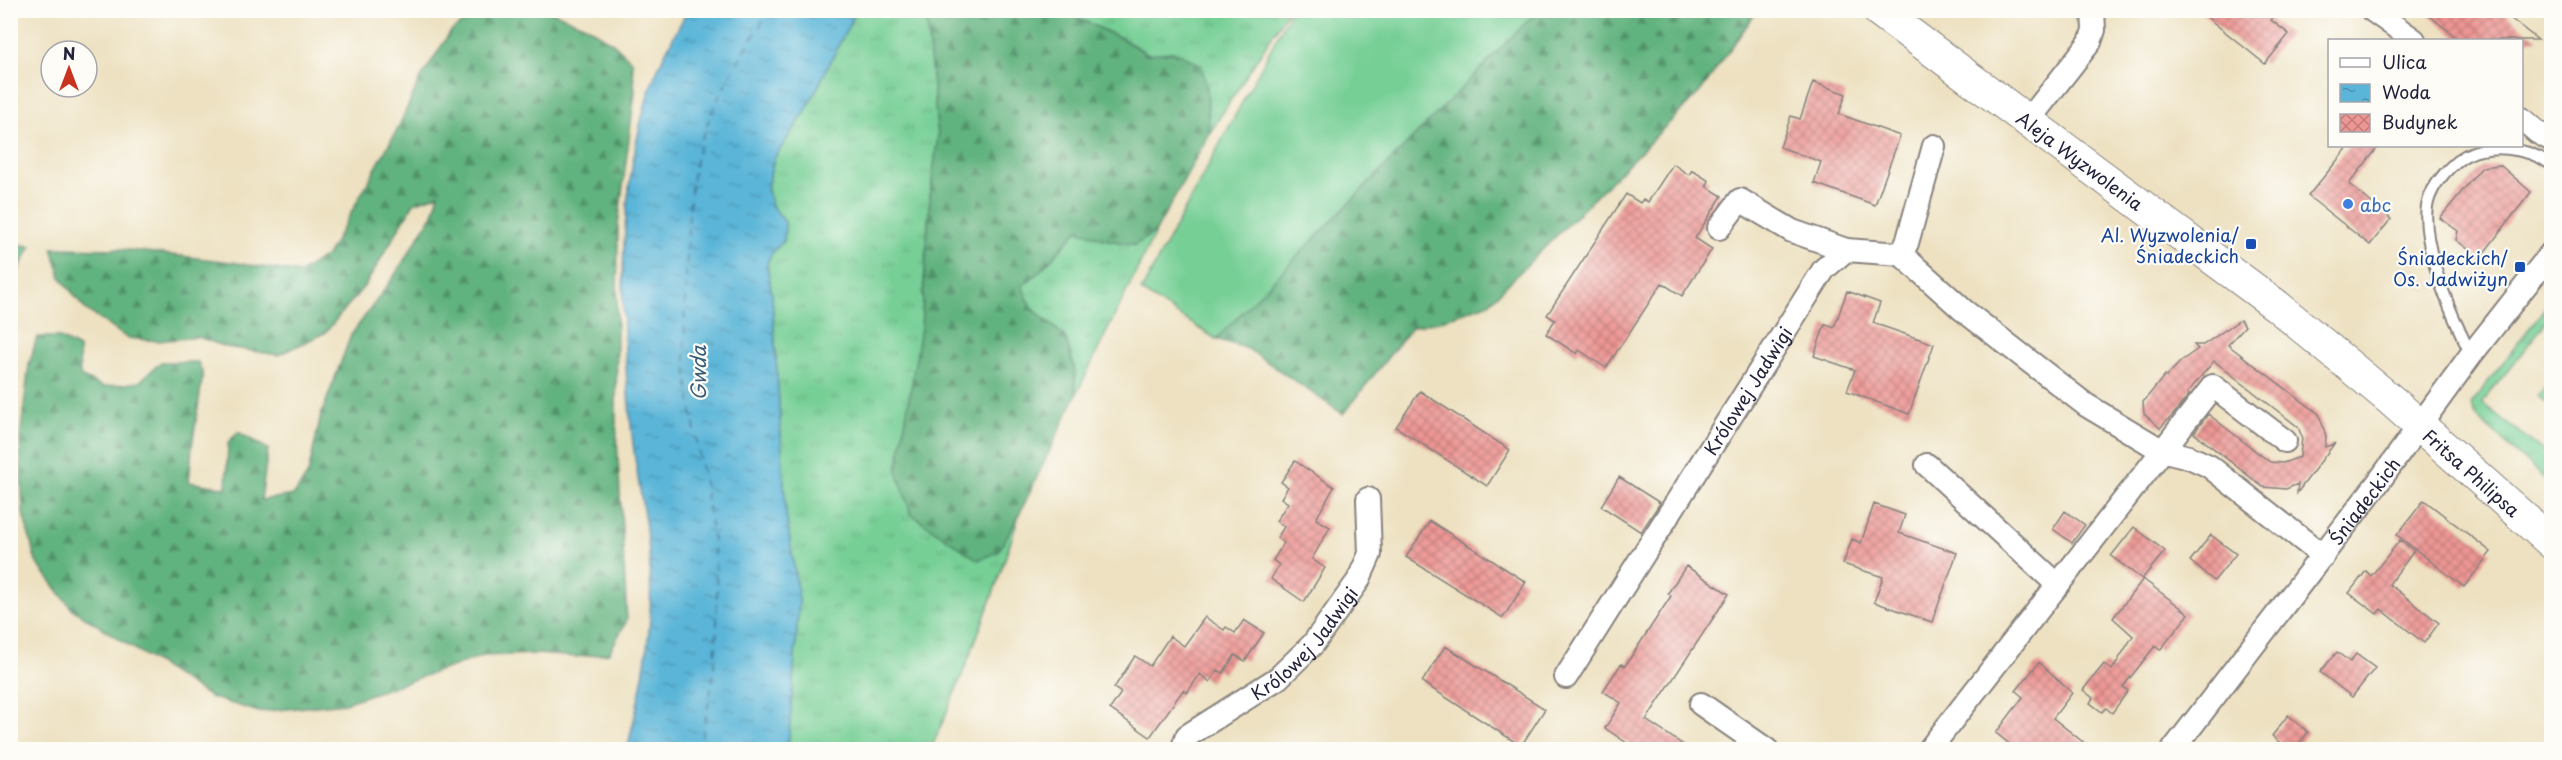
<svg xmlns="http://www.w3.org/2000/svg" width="2562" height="760" font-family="'Playpen Sans',sans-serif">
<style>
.grass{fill:url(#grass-tufts);stroke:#4c7868;stroke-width:1.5}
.forest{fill:url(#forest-firs);stroke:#416a5c;stroke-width:1.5}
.garden{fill:#76cf95;stroke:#4c7868;stroke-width:1.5}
.water{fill:url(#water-ripples);stroke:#3e6c8a;stroke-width:1.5}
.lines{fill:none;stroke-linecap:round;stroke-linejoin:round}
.ferry{stroke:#385d7a;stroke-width:1.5;stroke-dasharray:8 6;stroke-linecap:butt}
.building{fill:url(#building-cross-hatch)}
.lane-casing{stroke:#88827e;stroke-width:14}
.street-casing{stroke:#88827e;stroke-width:26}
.secondary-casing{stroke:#88827e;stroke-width:34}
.lane{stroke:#fff;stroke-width:10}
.street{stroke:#fff;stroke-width:22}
.secondary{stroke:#fff;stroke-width:32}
.shop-dot{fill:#3f7fe0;stroke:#fdfcf7;stroke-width:2}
.transit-dot{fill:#1a4fb4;stroke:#fdfcf7;stroke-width:2}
.labels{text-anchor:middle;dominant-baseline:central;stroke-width:4.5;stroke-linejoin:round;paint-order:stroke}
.street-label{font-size:18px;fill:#22223b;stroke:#fdfcf7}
.shop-label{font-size:18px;fill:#366cbe;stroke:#fdfcf7;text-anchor:start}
.transit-label{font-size:18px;fill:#164399;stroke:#fdfcf7;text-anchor:end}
.water-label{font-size:20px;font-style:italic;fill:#385d7a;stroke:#fdfcf7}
</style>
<defs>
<pattern id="grass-tufts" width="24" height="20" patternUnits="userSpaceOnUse" patternTransform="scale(1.5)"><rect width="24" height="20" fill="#76cf95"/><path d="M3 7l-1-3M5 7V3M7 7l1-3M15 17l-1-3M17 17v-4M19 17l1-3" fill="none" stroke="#66b181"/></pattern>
<pattern id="forest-firs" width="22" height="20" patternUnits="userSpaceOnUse" patternTransform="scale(1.5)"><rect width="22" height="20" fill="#60b27e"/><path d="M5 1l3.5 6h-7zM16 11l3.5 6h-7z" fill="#4f9068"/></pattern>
<pattern id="water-ripples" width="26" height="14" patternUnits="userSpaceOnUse" patternTransform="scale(1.5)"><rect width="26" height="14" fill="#5ab5d8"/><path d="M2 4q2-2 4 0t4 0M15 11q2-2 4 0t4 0" fill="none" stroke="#4a93b0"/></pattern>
<pattern id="building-cross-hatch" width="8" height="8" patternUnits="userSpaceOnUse" patternTransform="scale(1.5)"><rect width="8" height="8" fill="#ed9794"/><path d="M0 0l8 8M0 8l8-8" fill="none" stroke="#c07b7a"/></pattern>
</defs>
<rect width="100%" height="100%" fill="#fdfcf7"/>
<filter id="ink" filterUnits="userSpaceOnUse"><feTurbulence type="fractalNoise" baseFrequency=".0167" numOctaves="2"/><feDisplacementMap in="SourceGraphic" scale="12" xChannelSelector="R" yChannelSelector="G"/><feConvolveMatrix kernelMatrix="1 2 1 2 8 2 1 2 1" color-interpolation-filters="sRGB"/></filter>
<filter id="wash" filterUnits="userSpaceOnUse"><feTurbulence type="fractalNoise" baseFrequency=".008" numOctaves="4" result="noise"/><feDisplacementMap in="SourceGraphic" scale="24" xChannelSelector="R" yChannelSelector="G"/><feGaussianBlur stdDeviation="1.35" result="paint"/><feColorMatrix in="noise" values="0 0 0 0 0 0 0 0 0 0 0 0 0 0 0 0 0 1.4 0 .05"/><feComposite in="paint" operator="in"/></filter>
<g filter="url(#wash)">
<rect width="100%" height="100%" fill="#ede1c1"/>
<path class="grass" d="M856 11H924L927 25 938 136 930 197 921 328 998 552 1019 515C995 595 964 673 931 749H788L799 601 786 514 772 296 767 264 771 254 784 240 785 222 773 208 767 187 774 158 805 112Z
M1062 11H1288L1209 134 1207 89 1201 65 1175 52 1148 54 1121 38Z
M1078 229 1104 239 1135 245 1156 231 1076 395 1074 366 1065 337 1031 307 1022 286 1040 271Z
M2551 300V316L2482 403 2551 457V485L2476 416 2471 404Z
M2551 379V407L2538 396Z"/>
<path class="forest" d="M479 11H550L588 27 613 43 632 61 635 92 618 225 616 420 627 620 609 653 576 657 537 654 483 656 345 703 259 712 210 697 72 609 36 562 23 513 20 438 29 365 37 337H58L79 348 80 376 103 387 139 382 161 362H198L203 374 192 447 189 482 226 488 228 443 238 432 268 449 261 500 294 495 308 474 321 415 351 335 393 278 433 214 439 194 414 203 366 284 325 333 278 355 226 347 198 337 158 341 127 338 85 309 61 278 52 248 121 249 231 262 300 273 328 254 399 126 419 81 451 31Z
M924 11H1062L1121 38 1147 54 1175 52 1201 65 1207 89 1209 134 1156 231 1135 245 1104 239 1078 230 1040 271 1022 286 1031 307 1065 337 1074 366 1076 395 1019 515 998 552 978 560 911 514 897 471 921 328 930 197 938 136 927 25Z
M1537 11H1757L1700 92 1489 303 1443 320 1412 327 1343 414 1248 349 1216 339Z
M11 244 31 246 11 284 10 244Z"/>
<path class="garden" d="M1291 11H1537L1216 339 1141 291Z"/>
<path class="water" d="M687 11H856L805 112 774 158 767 187 771 205 785 222 784 240 771 254 767 264 772 296 786 514 799 601 788 749H627C644 681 655 623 649 552 645 513 636 474 632 435 620 325 616 210 646 102 654 70 673 39 687 11Z"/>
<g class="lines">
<path class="ferry" d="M698 750C714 690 720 636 716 575 712 504 692 434 686 364 683 334 685 303 686 273 688 237 688 200 695 165 706 109 740 58 770 10"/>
</g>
<g id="blocks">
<path class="building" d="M2198 10H2279L2271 20 2289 34 2265 64Z
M2422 10H2500L2538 40H2460Z
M1813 82 1846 94 1839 114 1900 136 1875 205 1814 183 1821 162 1780 147 1791 116 1800 119Z
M2349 146H2379L2349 184 2391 219 2370 245 2308 196Z
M1673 164 1689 175 1692 170 1709 181 1706 186 1722 196 1695 238 1712 249 1682 296 1662 283 1606 368 1579 350 1577 354 1546 334 1555 320 1547 315 1626 194 1640 203 1643 199 1648 202Z
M2500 165 2531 192 2480 258 2456 240 2458 231 2440 218 2482 167Z
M1847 291 1880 303 1873 323 1934 344 1909 414 1847 391 1855 370 1814 356 1825 324 1834 328Z
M2240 320 2245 326 2228 345 2319 414 2326 436 2325 447 2334 444 2297 493 2298 484 2286 489 2263 487 2194 433 2208 414 2270 462 2283 463 2300 457 2302 437 2298 427 2214 361 2187 393 2189 395 2172 416 2160 428 2144 414 2143 402 2165 375 2166 377 2181 361 2198 349 2194 345H2203Z
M1420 391 1510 450 1487 486 1396 427Z
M1295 461 1334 487 1316 519 1330 527 1312 559 1325 568 1304 602 1271 579 1279 565 1273 560 1284 543 1277 538 1284 527 1276 521 1288 503 1281 498 1288 487 1281 482Z
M1619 477 1660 503 1641 532 1601 506Z
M2424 500 2491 552 2464 587 2397 535Z
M1874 504 1905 515 1899 533 1957 553 1932 622 1874 602 1883 577 1843 564 1852 539 1861 543Z
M2065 511 2085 525 2072 543 2053 529Z
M1430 521 1526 582 1503 618 1406 557Z
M2134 527 2165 551 2142 579 2111 556Z
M2211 535 2236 554 2214 581 2190 561Z
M2400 540 2414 551 2389 584 2439 623 2424 643 2381 609 2377 614 2349 593 2366 571 2371 576Z
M1686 566 1729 594 1646 720 1691 750H1637L1605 728 1621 703 1603 691 1621 664 1625 666 1671 596 1668 593Z
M2143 579 2189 614 2160 650 2155 646 2123 687 2128 691 2112 713 2106 708 2102 712 2090 703 2093 698 2083 690 2104 664 2112 670 2133 636 2113 618Z
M1205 617 1224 630 1226 627 1235 633 1244 620 1264 633 1245 661 1235 655 1223 673 1218 670 1210 682 1200 674 1187 693 1183 690 1150 737 1110 709 1121 693 1114 688 1135 656 1150 666 1170 636 1184 646Z
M1445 646 1545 709 1521 746 1422 682Z
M2337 652 2350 662 2356 654 2375 668 2352 697 2320 672Z
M2039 662 2072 693 2053 718 2093 750H2017L1996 733 2023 697 2016 691Z
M2288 715 2308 732 2295 750H2289L2272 736Z"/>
</g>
</g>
<g filter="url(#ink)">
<use href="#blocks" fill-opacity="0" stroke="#88827e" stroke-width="1.5"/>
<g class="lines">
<defs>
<path id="lane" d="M2471 355C2453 318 2421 247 2427 206 2429 195 2436 183 2444 174 2454 162 2465 153 2481 150 2503 145 2534 151 2552 165"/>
<g id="street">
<path d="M2372 10 2414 40"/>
<path d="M2522 119 2537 132 2552 140"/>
<path d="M2028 121 2090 42 2094 30 2093 10"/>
<path d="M1719 228 1740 200 1792 231 1846 250"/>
<path d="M1901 254 1963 310 2086 405 2161 450 2189 457 2209 466 2323 556"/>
<path d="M1927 465 2058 585"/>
<path id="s1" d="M1566 677 1824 269 1846 250 1901 254 1907 243 1934 146"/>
<path d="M1701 704 1767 750"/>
<path id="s2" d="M1182 750 1187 736 1278 678 1313 644 1358 581 1370 554 1368 499"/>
<path d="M1929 750 2213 386 2285 441"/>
<path id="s3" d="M2173 750 2377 484 2471 355 2552 252"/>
</g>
<g id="secondary">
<path id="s4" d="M1878 10 2277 306 2392 401 2552 543"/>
</g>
</defs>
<use href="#lane" class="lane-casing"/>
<use href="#street" class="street-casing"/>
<use href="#secondary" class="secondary-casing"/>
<use href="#lane" class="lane"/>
<use href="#street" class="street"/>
<use href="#secondary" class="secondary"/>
</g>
</g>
<circle class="shop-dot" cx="2348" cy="204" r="6"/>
<g class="transit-dot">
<rect x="2245" y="238" width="12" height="12" rx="3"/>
<rect x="2514" y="261" width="12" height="12" rx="3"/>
</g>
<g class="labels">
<g class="street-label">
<text stroke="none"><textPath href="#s4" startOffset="252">Aleja Wyzwolenia</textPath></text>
<text stroke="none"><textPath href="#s1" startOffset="339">Królowej Jadwigi</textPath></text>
<text stroke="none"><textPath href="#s4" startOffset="753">Fritsa Philipsa</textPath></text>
<text stroke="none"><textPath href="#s3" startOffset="314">Śniadeckich</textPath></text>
<text stroke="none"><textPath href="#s2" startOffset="166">Królowej Jadwigi</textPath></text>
</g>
<g class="shop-label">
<text x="2360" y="204">abc</text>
</g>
<g class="transit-label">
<text x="2239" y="234">Al. Wyzwolenia/<tspan x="2239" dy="21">Śniadeckich</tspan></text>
<text x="2508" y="257">Śniadeckich/<tspan x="2508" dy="21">Os. Jadwiżyn</tspan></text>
</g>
<g class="water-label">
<text transform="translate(698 373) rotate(-90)">Gwda</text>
</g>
</g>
<rect width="2562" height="760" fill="none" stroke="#fdfcf7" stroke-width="36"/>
<rect x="2328" y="39" width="195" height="108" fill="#fdfcf7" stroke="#a5a5ac" stroke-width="1.5"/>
<rect x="2340" y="58" width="30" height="9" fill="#ffffff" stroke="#a5a5ac" stroke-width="1.5"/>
<text x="2382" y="69" font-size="18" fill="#22223b">Ulica</text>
<rect x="2340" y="84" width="30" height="18" fill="url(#water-ripples)" stroke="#a5a5ac" stroke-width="1.5"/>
<text x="2382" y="99" font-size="18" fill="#22223b">Woda</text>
<rect x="2340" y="114" width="30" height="18" fill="url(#building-cross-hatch)" stroke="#a5a5ac" stroke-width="1.5"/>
<text x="2382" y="129" font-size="18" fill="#22223b">Budynek</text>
<g transform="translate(69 69)"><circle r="28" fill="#fdfcf7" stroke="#a5a5ac" stroke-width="1.5"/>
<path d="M0-4.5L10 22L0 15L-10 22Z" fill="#c8321e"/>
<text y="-9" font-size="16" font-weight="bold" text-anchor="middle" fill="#22223b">N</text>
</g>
</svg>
